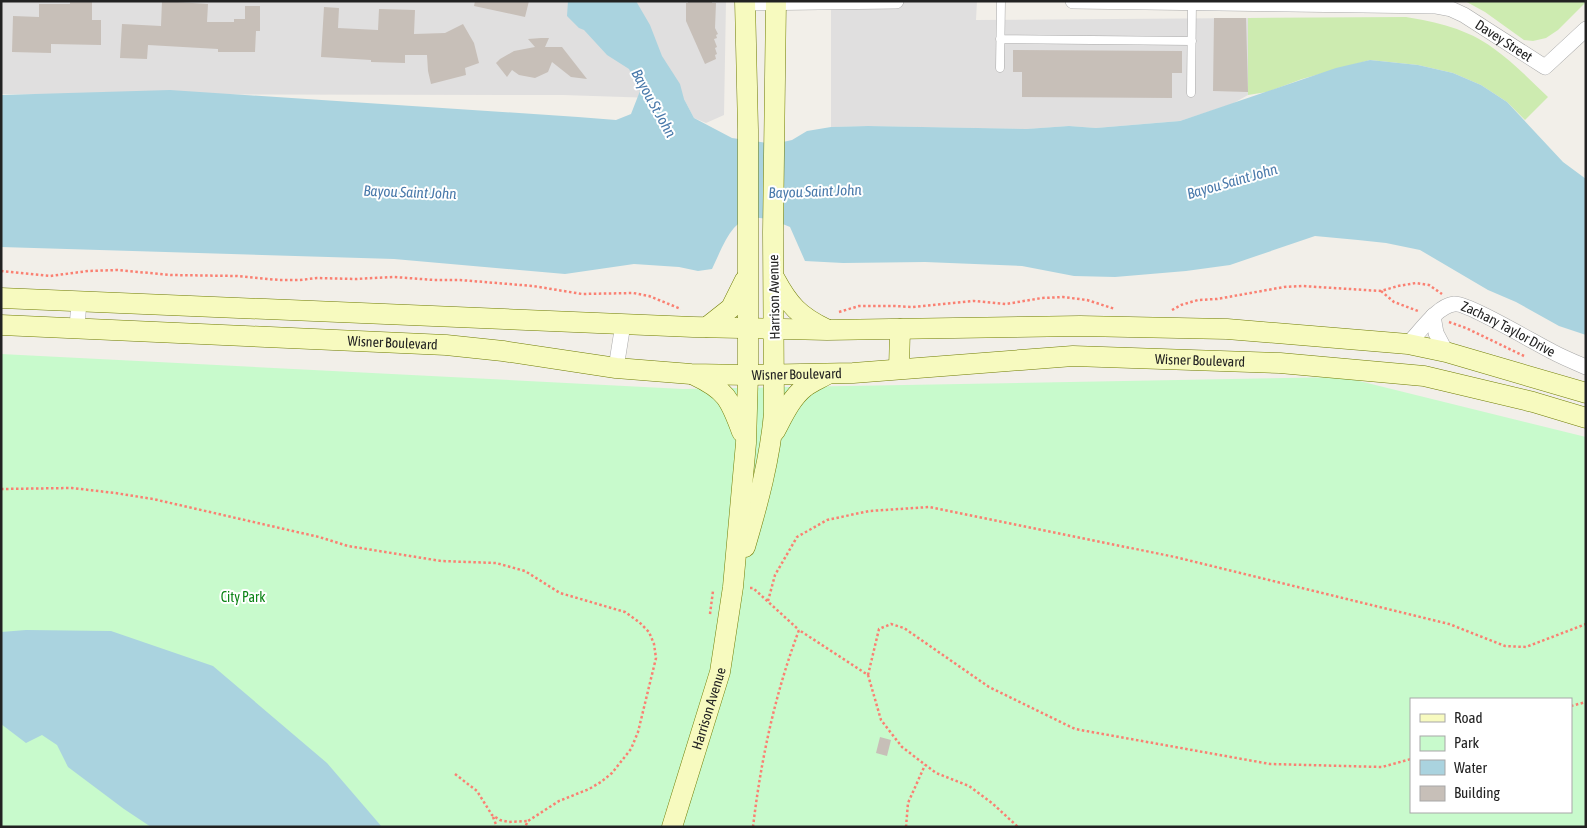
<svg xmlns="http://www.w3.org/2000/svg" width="1587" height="828" font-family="'Asap Condensed',sans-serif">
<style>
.residential{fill:#e0dfdf}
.grass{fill:#cdebb0}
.park{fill:#c8facc;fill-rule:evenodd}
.water{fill:#aad3df}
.building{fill:#c7bfb8}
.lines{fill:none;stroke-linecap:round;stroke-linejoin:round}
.lane-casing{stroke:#a9a9a9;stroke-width:9}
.street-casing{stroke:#a9a9a9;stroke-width:16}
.secondary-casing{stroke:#707d05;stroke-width:21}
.path{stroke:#fa8072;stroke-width:2.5;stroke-dasharray:2.5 2.5;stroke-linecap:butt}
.lane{stroke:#fff;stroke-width:8}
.street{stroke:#fff;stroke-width:15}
.secondary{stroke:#f7fabf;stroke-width:20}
.labels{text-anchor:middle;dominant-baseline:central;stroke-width:4;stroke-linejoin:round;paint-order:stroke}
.street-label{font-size:14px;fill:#222;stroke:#fff}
.park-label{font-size:14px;fill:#0c8416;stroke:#fff}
.water-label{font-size:15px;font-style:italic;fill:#4a7aab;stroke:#fff}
</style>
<rect width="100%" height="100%" fill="#f2efe9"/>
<path class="residential" d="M1 1H726L724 115 706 123 694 118 684 99 563 95 1 94Z
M831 1H977L976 20 1248 18V95L1232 104 1180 121 1096 128 1069 126 1026 129 868 126 831 127Z"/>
<path class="grass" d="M1465 1H1586V2L1558 30 1546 38 1533 41 1524 40 1485 12Z
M1406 17C1436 22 1468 29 1493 48 1513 62 1530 80 1548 97L1525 120 1507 102 1481 85 1453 73 1418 65 1370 60 1302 79 1267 92 1248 95V18Z"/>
<path class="park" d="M1 354 683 389 1343 377 1586 437V827H1ZM1411 699H1571V812H1411Z"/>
<path class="water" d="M568 1H636L650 25 662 56 680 84 684 99 694 118 732 138 774 144 792 140 807 131 831 127 868 126 1026 129 1069 126 1096 128 1180 121 1336 68 1370 60 1418 65 1453 73 1481 85 1507 102 1563 162 1586 179V335L1559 326 1516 302 1488 290 1420 250 1386 243 1358 240 1315 236 1230 265 1186 271 1115 277 1074 276 1022 266 925 262 843 263 805 261 790 227C738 204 732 226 712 269L698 271 679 267 634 264 565 274 394 259 1 247V95L170 90 578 117 616 120 631 114 640 91 629 69 607 55 584 30 579 28 567 16Z
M26 630 111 631 213 666 327 763 382 827H151L124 809 68 767 57 745 42 735 26 743 1 724V632Z"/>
<path class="building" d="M70 1H92V20H101V45L51 44V53L12 52 13 16 39 17V4H70Z
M162 1 208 4 207 22H234V19H245V6H260V31H256L255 52H218V49L148 45 147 59 120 58 122 24 161 26Z
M475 1H529L525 17 474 6Z
M688 1H712V3H716L715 28 718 34 716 35 717 38 714 39 717 47 715 48 717 54 715 55 716 59 705 64 686 21V3H688Z
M324 7 339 8 338 28 378 30 379 9 415 10 414 34 445 33 463 24 474 43 479 63 465 68 466 75 431 84 428 71 427 55H405V63L371 62V60L321 57Z
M1214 18H1246L1248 92 1213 91Z
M541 38H549L545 47H562L587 79 571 77 552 62 548 72 535 78 519 75 512 70 507 77 496 63 500 59 514 51 535 47 528 39Z
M1013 50 1182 51V73H1172V98L1022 97V72H1013Z
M880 737 891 740 887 756 876 753Z"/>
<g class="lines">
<defs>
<path id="lane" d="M1000 39 1192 41
M1000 68 1001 1
M1191 93 1192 2"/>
<g id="street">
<path id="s1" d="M1073 1 1435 6 1451 9 1464 15 1545 67 1586 29"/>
<path d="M745 3 896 1"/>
<path d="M1433 316 1436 333 1446 352"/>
<path d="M77 328 79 301"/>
<path id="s2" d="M1408 344C1420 332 1437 306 1454 304 1466 302 1535 343 1551 351 1562 357 1574 362 1586 367"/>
<path d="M616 368 623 324"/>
</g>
<g id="secondary">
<path d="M775 279C789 305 799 316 826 329"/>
<path d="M1 298 693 327 827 330 1080 326 1227 329 1408 344 1446 352 1586 393"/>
<path id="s3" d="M1 325 446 345 503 351 616 368 691 374 748 375 853 373 1073 356 1280 363 1424 376 1533 402 1586 418"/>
<path d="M707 327 731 308 745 280"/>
<path d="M899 369 900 329"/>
<path d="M694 375C726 390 730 399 742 432"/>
<path d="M775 431C783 416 791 398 805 387 811 382 819 379 826 375"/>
<path d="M745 547C758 503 770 459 774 413L773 232 776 1"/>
<path id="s4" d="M672 827 720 672 733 587 746 443 748 375V130L745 1"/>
</g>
</defs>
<use href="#lane" class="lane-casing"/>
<use href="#street" class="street-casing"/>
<use href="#secondary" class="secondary-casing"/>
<path class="path" d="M1 271 50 276 88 271 117 270 171 275 237 276 279 280H300L317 278 355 279 394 277 434 280H460L533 286 582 294 633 293 649 296 681 309
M1381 291 1394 302 1418 311
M1172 310 1181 305 1198 300 1217 299 1284 287 1302 286 1381 291 1398 286 1416 283 1429 285 1442 294
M839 312 859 306H894L912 307 974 301 1006 304 1042 298 1063 297 1087 300 1115 309
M1449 322 1466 328 1524 356
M1 489 72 488 115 493 153 499 319 537 348 546 441 561 496 563 525 571 560 593 625 612 639 622 649 632 654 644 656 658 638 732 631 749 612 773 601 782 589 789 559 801 528 821 525 827
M750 588H753L799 630
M768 601 775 575 797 537 827 520 869 511 929 507 1175 557 1449 624 1505 646 1526 647 1586 624
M710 614 713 591
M868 675 879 629 891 624 904 628 989 687 1075 729 1270 764 1382 767 1411 759
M1571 706 1586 702
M455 774 477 791 492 815 500 820 509 822 528 821
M493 817 497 827
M753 827C761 759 775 694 799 630L868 675 881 720 902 747 936 773 969 786 992 803 1018 827
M906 827 908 803 925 765"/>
<use href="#lane" class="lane"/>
<use href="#street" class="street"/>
<use href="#secondary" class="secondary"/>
</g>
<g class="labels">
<g class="street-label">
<text stroke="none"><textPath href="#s1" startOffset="440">Davey Street</textPath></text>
<text transform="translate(774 297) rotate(-91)">Harrison Avenue</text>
<text stroke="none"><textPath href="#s2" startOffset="122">Zachary Taylor Drive</textPath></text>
<text stroke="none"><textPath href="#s3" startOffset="392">Wisner Boulevard</textPath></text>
<text stroke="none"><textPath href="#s3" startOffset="1202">Wisner Boulevard</textPath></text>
<text stroke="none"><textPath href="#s3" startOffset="798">Wisner Boulevard</textPath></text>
<text stroke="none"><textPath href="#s4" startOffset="124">Harrison Avenue</textPath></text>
</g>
<g class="park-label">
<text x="243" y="597">City Park</text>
</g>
<g class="water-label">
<text transform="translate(654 103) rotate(61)">Bayou St John</text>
<text transform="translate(1232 181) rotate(-16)">Bayou Saint John</text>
<text transform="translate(815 191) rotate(-2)">Bayou Saint John</text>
<text transform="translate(410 192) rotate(2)">Bayou Saint John</text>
</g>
</g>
<rect width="1587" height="828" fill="none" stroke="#222222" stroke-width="5"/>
<rect x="1410" y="698" width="162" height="115" fill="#ffffff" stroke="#a7a7a7"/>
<rect x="1420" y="714" width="25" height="8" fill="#f7fabf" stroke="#a7a7a7"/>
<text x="1454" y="723" font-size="15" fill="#222222">Road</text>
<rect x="1420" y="736" width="25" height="15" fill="#c8facc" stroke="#a7a7a7"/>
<text x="1454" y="748" font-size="15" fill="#222222">Park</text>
<rect x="1420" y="760" width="25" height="15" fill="#aad3df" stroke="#a7a7a7"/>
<text x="1454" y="773" font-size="15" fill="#222222">Water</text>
<rect x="1420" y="786" width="25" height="15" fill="#c7bfb8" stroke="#a7a7a7"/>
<text x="1454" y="798" font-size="15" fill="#222222">Building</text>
</svg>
